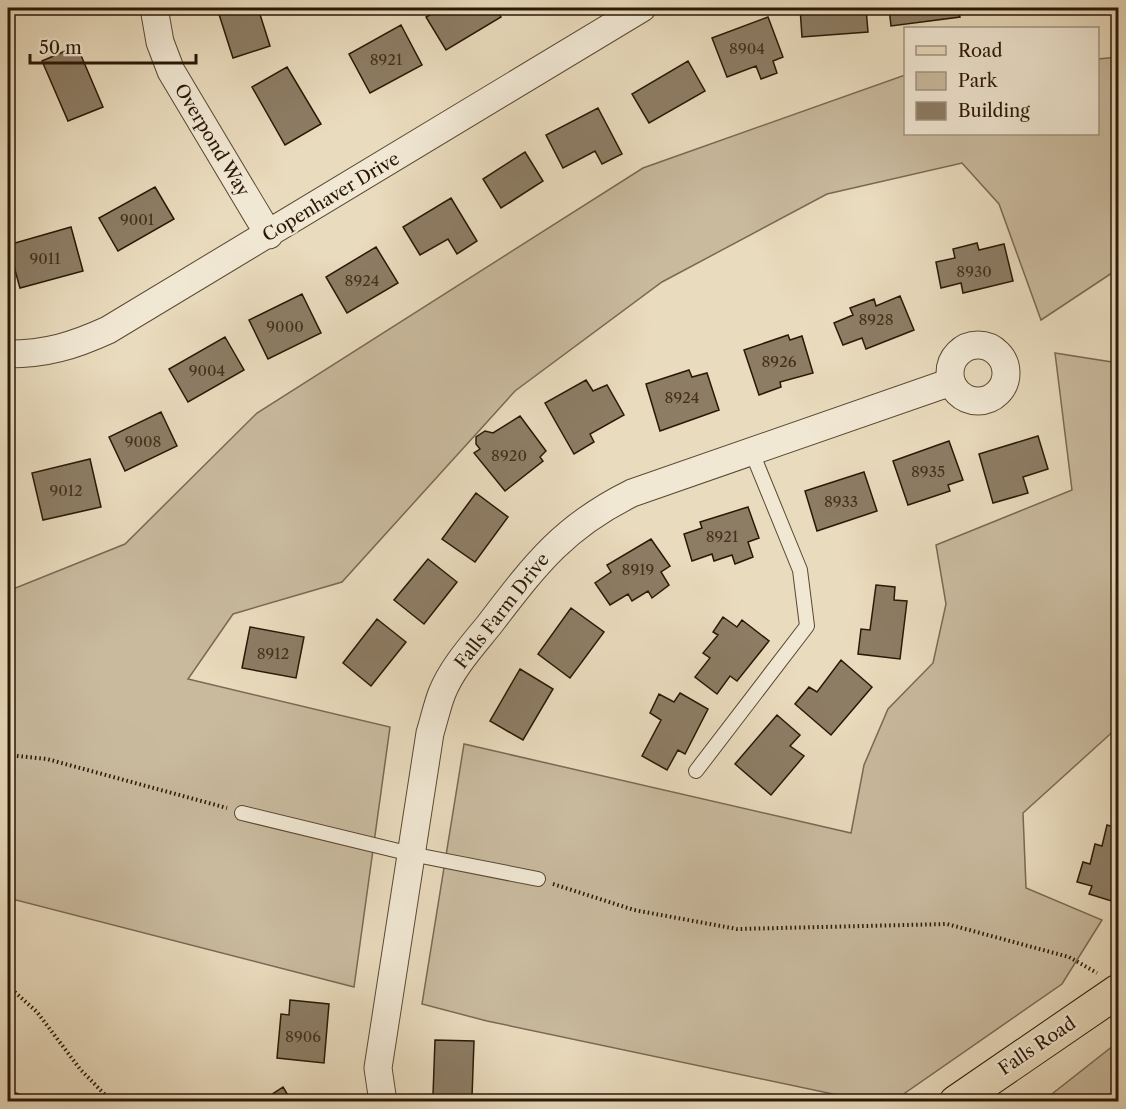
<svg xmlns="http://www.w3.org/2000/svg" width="1126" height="1109" font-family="'Libre Caslon Text',serif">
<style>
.green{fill:#c9ba9e;stroke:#7a6952;stroke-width:1.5}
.building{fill:#8d7d65;stroke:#2a1806;stroke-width:1.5}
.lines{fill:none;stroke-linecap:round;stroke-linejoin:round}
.service-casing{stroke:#5a4934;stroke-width:16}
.minor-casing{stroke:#5a4934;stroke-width:29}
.primary-casing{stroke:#2a1806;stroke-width:35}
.path{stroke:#2a1806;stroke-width:4;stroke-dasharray:1.5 3;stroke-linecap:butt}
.service{stroke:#f1e8d4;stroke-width:14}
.minor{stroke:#f1e8d4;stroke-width:27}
.primary{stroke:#e9dbbd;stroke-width:33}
.labels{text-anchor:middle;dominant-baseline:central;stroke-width:4.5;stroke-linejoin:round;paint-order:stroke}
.number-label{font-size:15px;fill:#43311e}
.street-label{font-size:18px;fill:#2a1806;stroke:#f1e8d4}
</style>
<rect width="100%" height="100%" fill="#e9dbbd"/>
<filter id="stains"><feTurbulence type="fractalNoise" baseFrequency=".00333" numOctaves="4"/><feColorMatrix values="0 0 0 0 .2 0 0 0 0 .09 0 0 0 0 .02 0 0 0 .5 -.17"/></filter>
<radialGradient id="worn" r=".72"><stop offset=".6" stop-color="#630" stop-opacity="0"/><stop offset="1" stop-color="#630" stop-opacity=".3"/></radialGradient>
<path class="green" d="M1118 57V269L1041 320 999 204 962 163 827 194 662 282 515 391 342 582 233 614 188 679 390 727 354 987 8 898V591L125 544 257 413 643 168 905 75 906 134H1098V59Z
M1055 353 1118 363V727L1023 813 1026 888 1102 920 1062 984 892 1102 866 1101 487 1021 422 1004 464 744 851 833 864 765 888 709 933 663 946 604 936 545 1072 490Z
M1118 1042V1101H1043Z"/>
<path class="building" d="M217 8H258L270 46 233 58Z
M443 8H496L501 17 446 50 426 17Z
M800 8H866L868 32 802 37Z
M889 8H958L960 17 891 26Z
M768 17 783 57 773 61 777 73 761 79 756 66 727 77 712 38Z
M401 25 422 65 370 93 349 54Z
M77 46 103 107 68 121 42 61Z
M688 61 705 91 649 123 632 94Z
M287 67 321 124 285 145 252 87Z
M598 108 622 154 602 164 595 151 563 168 546 135Z
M525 152 543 181 501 208 483 179Z
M155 187 174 219 118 251 99 218Z
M451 198 477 241 457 254 448 239 420 255 403 227Z
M71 227 83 271 20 288 8 245Z
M977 243 979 250 1004 244 1013 281 963 293 961 283 941 288 936 262 955 258 953 249Z
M376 247 398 283 347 313 326 277Z
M302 294 321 333 268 359 249 320Z
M900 296 914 330 866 349 862 338 843 345 834 323 853 315 850 308 874 299 876 306Z
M788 335 790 340 802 336 813 373 780 382 781 387 759 395 744 350Z
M225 337 244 370 188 402 169 369Z
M689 370 692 377 707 373 719 410 660 431 646 384Z
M586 380 593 391 607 385 624 415 590 434 594 442 574 454 545 403Z
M161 412 177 446 125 471 109 437Z
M520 416 546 451 540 457 543 461 505 491 474 453 480 449 476 444V437L485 431 493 433Z
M1038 436 1048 469 1023 477 1028 493 993 503 979 454Z
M949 441 963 480 948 485 950 491 908 505 893 461Z
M90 459 101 507 43 520 32 473Z
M864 472 877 511 817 531 805 491Z
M476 493 508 517 475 562 442 539Z
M748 507 759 538 748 542 753 557 735 564 732 555 714 561 712 554 692 561 684 534 702 528 700 522Z
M651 539 670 566 661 572 669 585 652 598 648 591 632 601 628 594 610 605 595 583 611 572 607 565Z
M428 559 457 582 424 624 394 600Z
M876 585 895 587 894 600 907 601 900 659 858 654 861 629 870 630Z
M571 608 604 632 570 678 538 654Z
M723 617 737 627 742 620 769 641 737 681 730 676 717 694 695 677 710 658 703 653 718 635 713 632Z
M377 619 406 642 371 686 343 663Z
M250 627 304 637 296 678 242 668Z
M841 660 872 687 831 735 795 704 809 687 817 692Z
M520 669 553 689 523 740 490 721Z
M680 693 708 709 685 754 678 750 667 770 642 756 661 720 650 713 659 694 674 702Z
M777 715 800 735 790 746 804 756 771 795 735 764Z
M1107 825 1118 828V903L1089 894 1092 886 1077 882 1083 862 1090 864 1095 844 1102 846Z
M290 1000 329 1004 324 1063 277 1058 281 1014 289 1015Z
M435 1040 474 1041 472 1097H457V1102H437V1095H433Z
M283 1087 292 1102H260Z
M8 1090 21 1095 18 1102H8Z"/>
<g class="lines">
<defs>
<path id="service" d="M696 771 807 626 800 570 751 450
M242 813 411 854 538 879"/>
<path id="minor" d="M154 8 160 42 171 71 269 235
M950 373a28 28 0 1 1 56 0a28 28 0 1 1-56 0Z
M8 354C46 354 73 346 108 330L642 8
M383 1102 378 1068 430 733C434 720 437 706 442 693 452 668 472 646 489 625 535 565 563 527 632 493L951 382"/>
<path id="primary" d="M956 1102 1118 991"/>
</defs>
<use href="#service" class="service-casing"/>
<use href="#minor" class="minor-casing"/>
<use href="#primary" class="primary-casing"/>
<path class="path" d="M8 755 47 759 227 808
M553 884 634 910 737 929 947 924 1069 957 1097 973
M8 986 37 1012 80 1069 112 1102"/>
<use href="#service" class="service"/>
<use href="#minor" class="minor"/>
<use href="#primary" class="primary"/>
</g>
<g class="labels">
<g class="number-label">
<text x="747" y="48">8904</text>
<text x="386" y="59">8921</text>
<text x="137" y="219">9001</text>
<text x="45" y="258">9011</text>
<text x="974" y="271">8930</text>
<text x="362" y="280">8924</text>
<text x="876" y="319">8928</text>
<text x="285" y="326">9000</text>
<text x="779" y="361">8926</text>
<text x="207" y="370">9004</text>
<text x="682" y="397">8924</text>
<text x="143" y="441">9008</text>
<text x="509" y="455">8920</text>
<text x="928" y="471">8935</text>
<text x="66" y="490">9012</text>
<text x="841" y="501">8933</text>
<text x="722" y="536">8921</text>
<text x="638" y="569">8919</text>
<text x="273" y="653">8912</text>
<text x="303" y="1036">8906</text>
</g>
<g class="street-label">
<text transform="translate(212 140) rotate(59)">Overpond Way</text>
<text transform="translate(331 197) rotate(-31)">Copenhaver Drive</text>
<text transform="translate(502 611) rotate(-52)">Falls Farm Drive</text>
<text transform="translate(1037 1046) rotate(-34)">Falls Road</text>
</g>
</g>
<rect width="1126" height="1109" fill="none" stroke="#e9dbbd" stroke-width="30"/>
<rect x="9" y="9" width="1108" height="1091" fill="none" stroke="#2a1806" stroke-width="3"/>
<rect x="15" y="15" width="1096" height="1079" fill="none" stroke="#2a1806" stroke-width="1.5"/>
<rect x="904" y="27" width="195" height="108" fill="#f1e8d4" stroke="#a19582" stroke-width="1.5"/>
<rect x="916" y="46" width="30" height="9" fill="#e9dbbd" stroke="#a19582" stroke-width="1.5"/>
<text x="958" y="57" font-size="18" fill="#2a1806">Road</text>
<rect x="916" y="72" width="30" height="18" fill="#c9ba9e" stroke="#a19582" stroke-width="1.5"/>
<text x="958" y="87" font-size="18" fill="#2a1806">Park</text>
<rect x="916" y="102" width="30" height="18" fill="#8d7d65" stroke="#a19582" stroke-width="1.5"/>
<text x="958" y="117" font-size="18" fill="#2a1806">Building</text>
<path d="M30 54v9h166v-9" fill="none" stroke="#2a1806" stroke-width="3"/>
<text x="39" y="54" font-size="18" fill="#2a1806" stroke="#f1e8d4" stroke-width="4.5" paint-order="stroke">50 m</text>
<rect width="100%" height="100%" filter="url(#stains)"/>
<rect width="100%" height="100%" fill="url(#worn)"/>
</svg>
